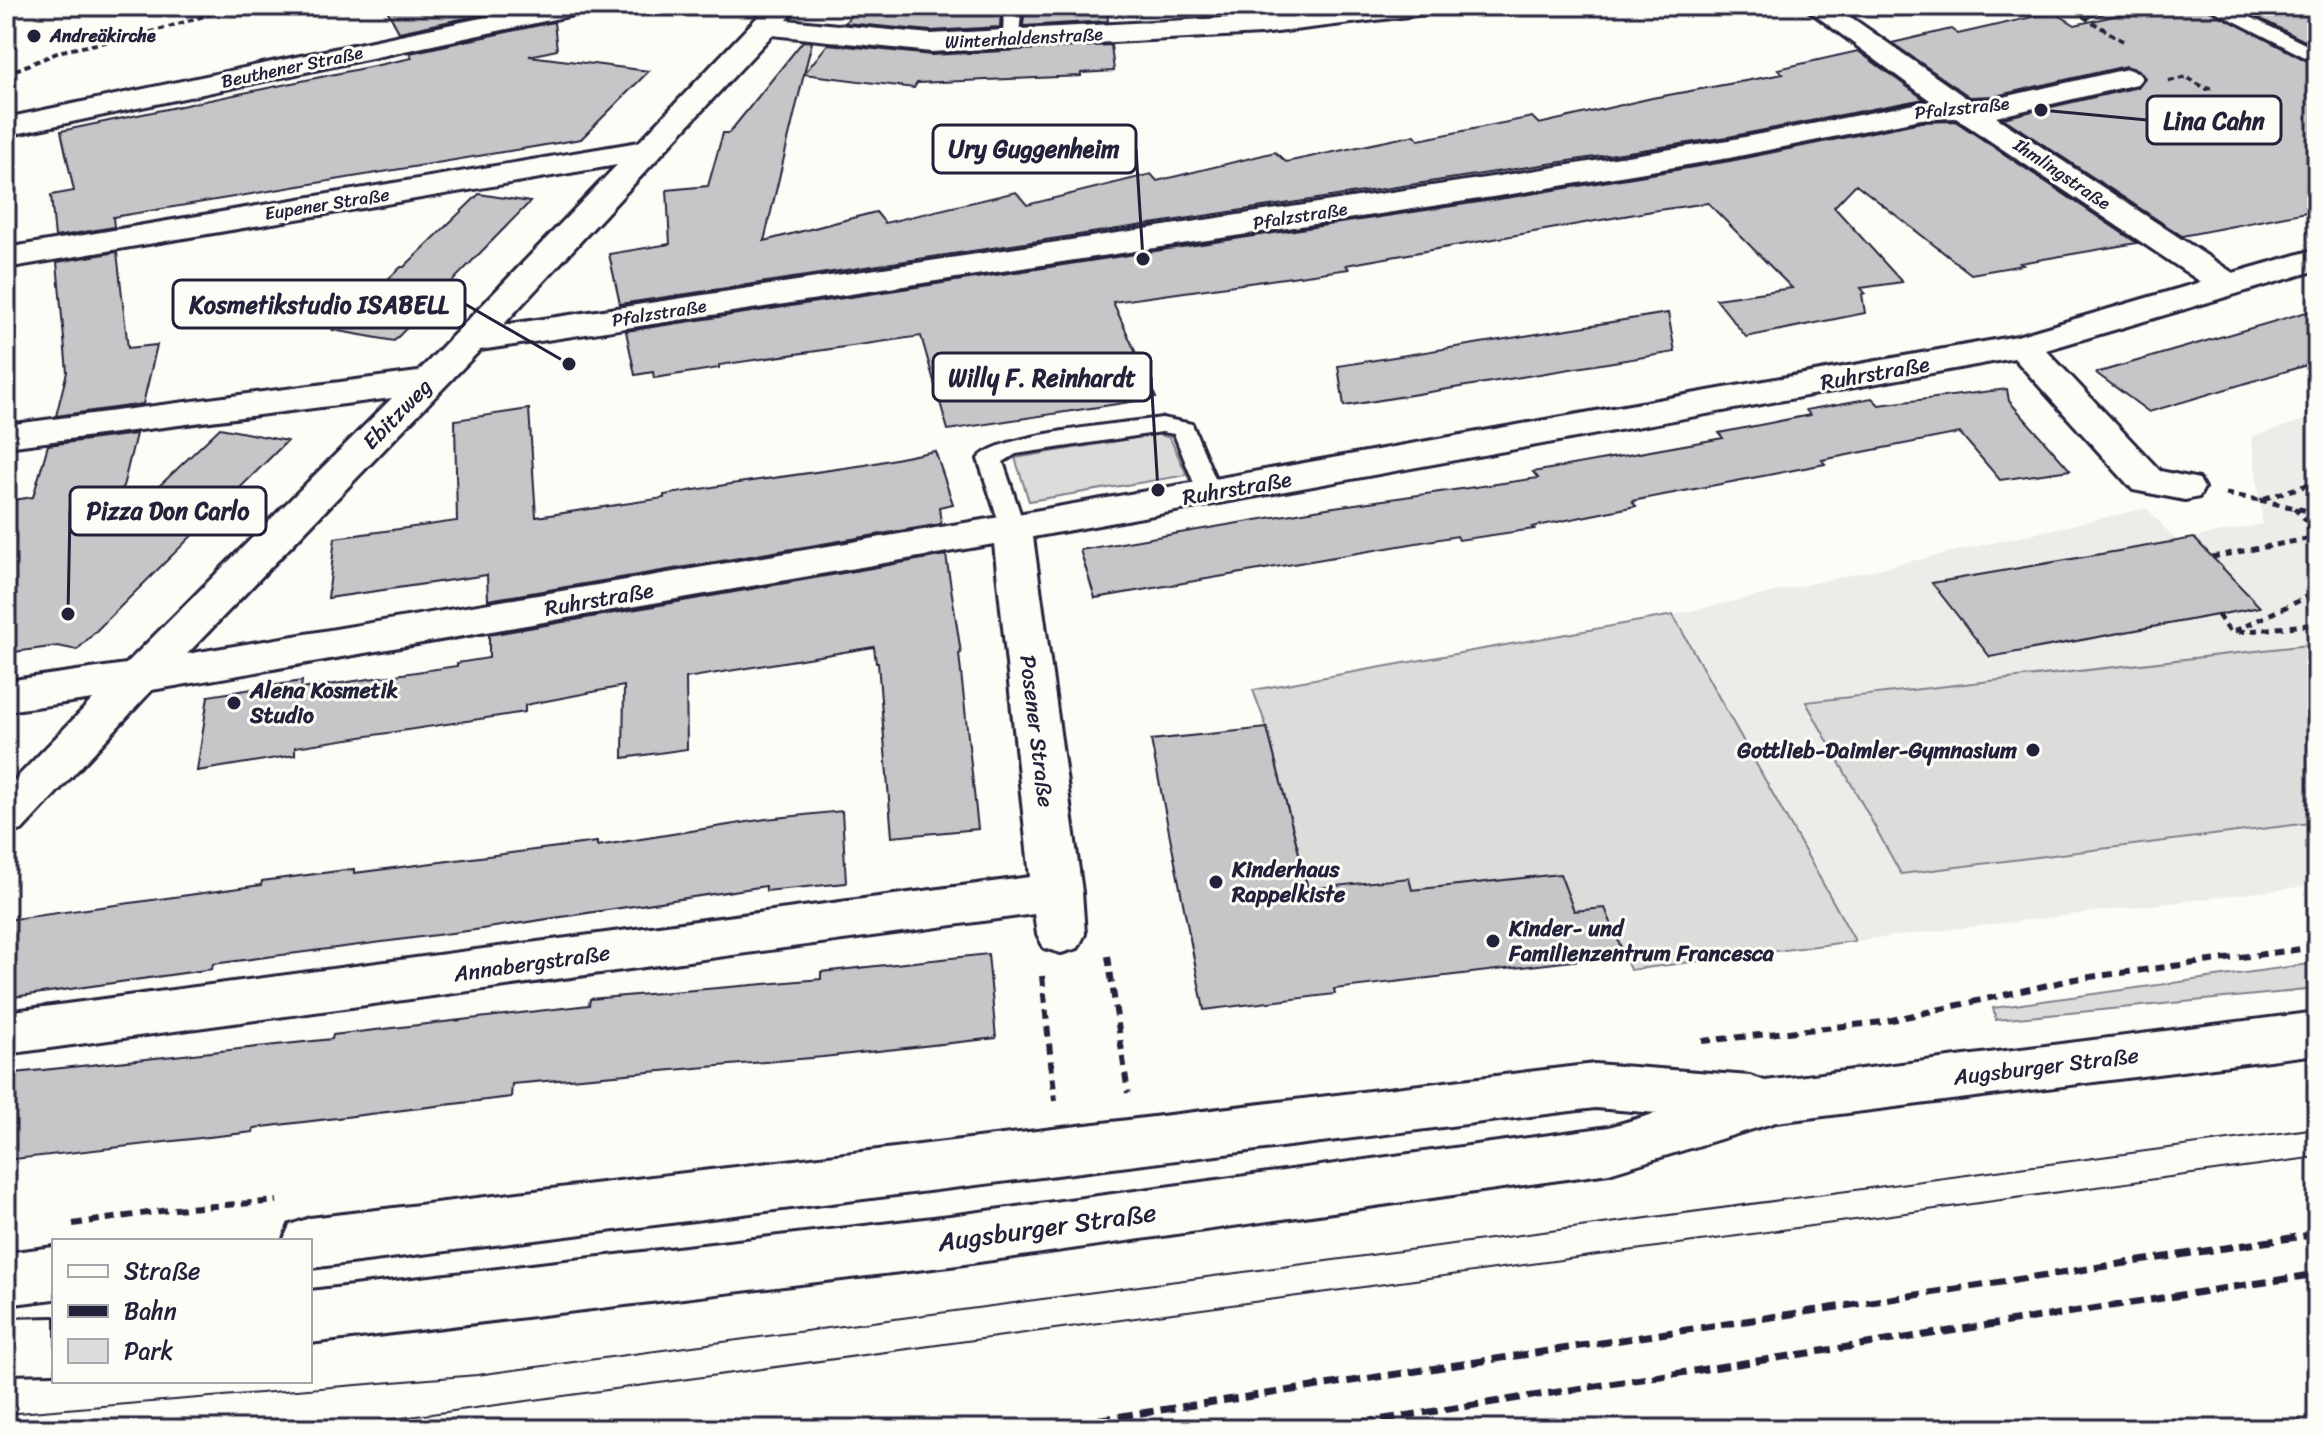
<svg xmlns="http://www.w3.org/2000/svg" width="2323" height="1435" font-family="Sriracha,sans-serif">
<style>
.built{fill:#ecece9}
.green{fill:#dddcdb;stroke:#807f8b;stroke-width:2}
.building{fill:#c6c6c8;stroke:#22223b;stroke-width:2}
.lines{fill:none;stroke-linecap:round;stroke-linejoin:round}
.lane-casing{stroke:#22223b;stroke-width:6}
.street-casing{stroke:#22223b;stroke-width:6}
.secondary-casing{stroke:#22223b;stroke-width:6}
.path-far2{stroke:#22223b;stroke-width:4;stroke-dasharray:6 4;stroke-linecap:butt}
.path-far1{stroke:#22223b;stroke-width:5;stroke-dasharray:7 6;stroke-linecap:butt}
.path{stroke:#22223b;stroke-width:6;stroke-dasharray:10 7;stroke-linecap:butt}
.lane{fill:#fdfcf7;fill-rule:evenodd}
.street{fill:#fdfcf7;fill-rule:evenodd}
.secondary{fill:#fdfcf7;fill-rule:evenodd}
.tram{stroke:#22223b;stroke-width:2}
.rail{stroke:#22223b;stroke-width:7;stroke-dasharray:14 7;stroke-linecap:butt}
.poi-dot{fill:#22223b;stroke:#fdfcf7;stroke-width:3}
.labels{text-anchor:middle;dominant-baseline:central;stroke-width:6;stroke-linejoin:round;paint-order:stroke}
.far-poi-label{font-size:18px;font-weight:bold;fill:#22223b;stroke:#fdfcf7;text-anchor:start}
.far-street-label{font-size:18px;fill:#22223b;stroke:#fdfcf7}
.street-label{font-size:22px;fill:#22223b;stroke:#fdfcf7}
.poi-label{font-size:22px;font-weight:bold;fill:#22223b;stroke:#fdfcf7;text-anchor:start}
.near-street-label{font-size:26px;fill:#22223b;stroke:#fdfcf7}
.leader{fill:none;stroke:#22223b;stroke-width:3}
.callout-dot{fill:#22223b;stroke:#fdfcf7;stroke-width:3}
.callout{fill:#fdfcf7;stroke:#22223b;stroke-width:3}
.callout-label{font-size:24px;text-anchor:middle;font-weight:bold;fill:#22223b}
</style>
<rect width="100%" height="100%" fill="#fdfcf7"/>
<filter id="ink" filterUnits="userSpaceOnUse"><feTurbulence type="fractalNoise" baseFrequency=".0125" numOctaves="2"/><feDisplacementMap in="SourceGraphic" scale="16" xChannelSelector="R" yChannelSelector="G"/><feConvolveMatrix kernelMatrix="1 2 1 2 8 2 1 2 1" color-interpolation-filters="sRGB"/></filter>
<g filter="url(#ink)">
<path class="built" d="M2317 416V885L1855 941 1673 615 2147 508 2176 541 2263 524 2251 437Z"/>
<path class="green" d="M1158 434 1170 438 1187 475 1029 501 1015 458Z
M1673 615 1855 941 1630 970 1605 908 1574 911 1560 874 1412 890 1409 878 1320 934 1267 728 1253 690Z
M2317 644V822L1901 874 1806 702Z
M2317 963V989L1996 1020 1993 1008Z"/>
<path class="building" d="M385 6H523L399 32Z
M858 6H1001L1000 27 931 31 845 23Z
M1025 6H1106L1108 21 1023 26Z
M2157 6H2202L2317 66V210L2182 236 2003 118 2138 87 2145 78 2139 70 2126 66 1995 96 1970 97 1892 43 1951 29 1958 34 2054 12 2075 25Z
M2235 6H2299L2317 14V47Z
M554 22 557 50 529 56 649 71 581 139 113 217 114 227 55 237 51 195 74 191 61 131 412 58 410 53Z
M803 41 812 42 804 74 828 44 931 55 1111 45 1114 71 1081 73V76L917 83 914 88 804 74 764 241 876 212 885 223 1016 192 1027 205 1151 174 1157 181 1275 152 1286 162 1415 135 1419 140 1532 117 1539 124 1652 98 1783 74 1778 69 1858 51 1924 99 1728 137 620 304 609 254 670 244 667 190 708 186 723 133H729Z
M1955 121 2137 243 2020 263 2023 265 1971 274 1856 184 1834 207 1902 282 1861 288 1865 293 1862 294 1865 313 1746 337 1716 299 1792 288 1708 203 1658 210 1346 265 1349 269 1113 302 1156 398 948 430 921 336 719 365V368L654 378 653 372 635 375 626 331 1512 197 1730 161 1921 122Z
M479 194 530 202 394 341 333 330 401 267H404Z
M117 252 128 348 157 345 143 404 56 416 67 372 57 262Z
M2317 309V362L2149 412 2096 373Z
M1668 313 1675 352 1344 406 1338 366Z
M2007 389 2009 401 2070 470 2000 480 1960 433 1822 460 1825 464 1632 501 1636 506 1532 527 1534 529 1459 540 1457 536 1095 598 1080 550 1327 508 1538 478 1533 472 1723 438 1719 433 1810 415 1806 410 1872 398 1879 405Z
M529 409 536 517 664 498V495L731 484 865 465 935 451 953 504 939 507 941 524 488 600 487 575 328 598 335 538 457 521 455 420Z
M220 428 287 441 77 650 58 646 6 653V501L33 497 48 445 136 434 112 531Z
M2194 538 2260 607 1990 657 1932 583Z
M946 555 961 653 959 654 978 829 892 837 878 663H876L874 647 686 678 687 749 623 758 624 686 525 705V712L295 747V755L197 771 208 696 302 681 301 689 457 666V663L489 658V635Z
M1267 728 1308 889 1409 878 1412 890 1560 874 1574 911 1605 908 1624 955 1334 989 1335 994 1204 1010 1151 740Z
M842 811 846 883 766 891V886L475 930 213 964 212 969 6 998V920L261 885 262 881 354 869V873L597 842V846L766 819Z
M988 954 996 1038 823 1057 512 1084 511 1097 254 1128 253 1132 6 1160V1074L332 1039 333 1035 589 1005 590 999 821 979V972Z"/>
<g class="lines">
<defs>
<path id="lane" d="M1004 6H1022L1018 43 1012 45 1003 39Z
M1249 6H1267L1270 25 1267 29H1255Z
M2205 6H2228L2317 50V63Z
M1162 418 1192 424 1221 493 1218 498H1200L1174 434 1162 432 1016 454 1003 462 1025 528 1021 534H1003L978 459C995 434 1127 423 1162 418Z"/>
<path id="street" d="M538 6H592L588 12 578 14 6 136V118Z
M768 6H798L787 20 931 34 1261 16 1352 6H1439L1435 12 1425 14 1261 34 931 52 772 35 503 325 1512 174 1729 140 1931 101 1803 6H1835L1969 100 1995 99 2127 69 2137 72 2142 78 2137 84 1996 117 2233 273 2317 249V270L2046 350 2160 471 2199 479 2204 488 2199 497 2185 500 2133 490 2014 358 1033 537 1082 892 1085 934 1078 948 1061 953 1044 948 1037 934 1034 914 6 1054V1012L1030 877 994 544 152 690 22 830 6 835V789L93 699 6 711V681L126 664 392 398 6 447V425L418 372 617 165 6 268V248L639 142ZM1956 118 2201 282 2017 336 1012 515 187 654 480 350 1512 194 1729 158 1921 119Z"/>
<path id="secondary" d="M2317 1012V1054L1776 1122 1609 1173 950 1266 310 1343V1291L950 1216 1609 1127 1657 1113 1595 1108 310 1268V1241H283L290 1225 310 1218 1595 1064 1750 1076 1765 1081Z
M54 1247V1299L6 1305V1253Z
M54 1318V1372L6 1373V1319Z"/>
</defs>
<use href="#lane" class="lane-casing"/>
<use href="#street" class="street-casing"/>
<use href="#secondary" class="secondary-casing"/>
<path class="path-far2" d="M2123 41 2084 17 2130 6
M6 74 62 51 145 34 237 6
M2169 81 2187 77 2206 89 2212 87"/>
<path class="path-far1" d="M2226 494 2259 500 2317 482
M2260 500 2317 513
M2294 508 2317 532
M2212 557 2317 537
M2218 615 2231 633 2317 592
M2238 632 2317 624"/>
<path class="path" d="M1108 956 1128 1093
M1042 976 1055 1101
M1702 1041 1883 1022 2075 979 2317 947
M73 1224 175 1209 277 1201
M2258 1429 2317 1420"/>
<use href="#lane" class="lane"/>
<use href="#street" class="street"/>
<use href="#secondary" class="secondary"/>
<path class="tram" d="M6 1414 477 1375 2317 1128
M321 1429 2317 1157"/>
<path class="rail" d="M1036 1429 2317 1234
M1320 1429 2317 1274"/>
</g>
</g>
<g class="poi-dot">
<circle cx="34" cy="36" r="8"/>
<circle cx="234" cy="703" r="8"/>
<circle cx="2033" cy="750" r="8"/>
<circle cx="1216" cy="882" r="8"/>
<circle cx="1493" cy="941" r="8"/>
</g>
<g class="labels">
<g class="far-poi-label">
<text x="50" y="36">Andreäkirche</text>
</g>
<g class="far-street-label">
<text transform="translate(1024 38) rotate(-3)">Winterhaldenstraße</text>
<text transform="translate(292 67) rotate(-12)">Beuthener Straße</text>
<text transform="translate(1962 108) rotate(-6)">Pfalzstraße</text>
<text transform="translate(2062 174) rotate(34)">Ihmlingstraße</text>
<text transform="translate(327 204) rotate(-9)">Eupener Straße</text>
<text transform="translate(1300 216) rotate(-9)">Pfalzstraße</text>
<text transform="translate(659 313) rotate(-9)">Pfalzstraße</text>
</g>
<g class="street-label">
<text transform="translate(1875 373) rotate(-10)">Ruhrstraße</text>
<text transform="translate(397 414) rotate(-46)">Ebitzweg</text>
<text transform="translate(1237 488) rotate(-10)">Ruhrstraße</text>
<text transform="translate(599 599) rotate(-10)">Ruhrstraße</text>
<text transform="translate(1037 731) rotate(83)">Posener Straße</text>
<text transform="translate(532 963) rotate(-8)">Annabergstraße</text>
<text transform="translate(2046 1066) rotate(-7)">Augsburger Straße</text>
</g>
<g class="poi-label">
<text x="250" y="690">Alena Kosmetik<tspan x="250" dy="25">Studio</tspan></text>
<text x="2017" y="750" text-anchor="end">Gottlieb-Daimler-Gymnasium</text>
<text x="1232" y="869">Kinderhaus<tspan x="1232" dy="25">Rappelkiste</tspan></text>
<text x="1509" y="928">Kinder- und<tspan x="1509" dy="25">Familienzentrum Francesca</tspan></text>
</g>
<g class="near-street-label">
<text transform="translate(1047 1227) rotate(-8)">Augsburger Straße</text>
</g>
</g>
<path class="leader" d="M2041 110L2147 120M1143 259L1136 149M569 364L465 304M1158 490L1151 377M68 614L70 511"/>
<g class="callout-dot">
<circle cx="2041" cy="110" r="8"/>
<circle cx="1143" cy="259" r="8"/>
<circle cx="569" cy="364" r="8"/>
<circle cx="1158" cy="490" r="8"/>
<circle cx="68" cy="614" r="8"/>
</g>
<g class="callout">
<rect x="2147" y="96" width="134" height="48" rx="8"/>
<rect x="933" y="125" width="203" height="48" rx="8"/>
<rect x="173" y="280" width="292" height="48" rx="8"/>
<rect x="933" y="353" width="218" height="48" rx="8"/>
<rect x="70" y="487" width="196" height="48" rx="8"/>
</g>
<g class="callout-label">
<text x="2214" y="129">Lina Cahn</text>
<text x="1034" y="157">Ury Guggenheim</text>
<text x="319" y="313">Kosmetikstudio ISABELL</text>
<text x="1042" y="386">Willy F. Reinhardt</text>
<text x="168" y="519">Pizza Don Carlo</text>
</g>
<rect width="2323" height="1435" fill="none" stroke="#fdfcf7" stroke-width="32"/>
<rect x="16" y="16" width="2291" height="1403" fill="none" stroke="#22223b" stroke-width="3" filter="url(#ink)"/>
<rect x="52" y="1239" width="260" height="144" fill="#fdfcf7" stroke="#a5a5ac" stroke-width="2"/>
<rect x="68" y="1265" width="40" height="12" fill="#fdfcf7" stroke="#a5a5ac" stroke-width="2"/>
<text x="124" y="1279" font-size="24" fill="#22223b">Straße</text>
<rect x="68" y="1305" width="40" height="12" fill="#22223b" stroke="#a5a5ac" stroke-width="2"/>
<text x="124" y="1319" font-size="24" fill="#22223b">Bahn</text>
<rect x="68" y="1339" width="40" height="24" fill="#dddcdb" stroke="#a5a5ac" stroke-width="2"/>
<text x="124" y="1359" font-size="24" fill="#22223b">Park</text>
</svg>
